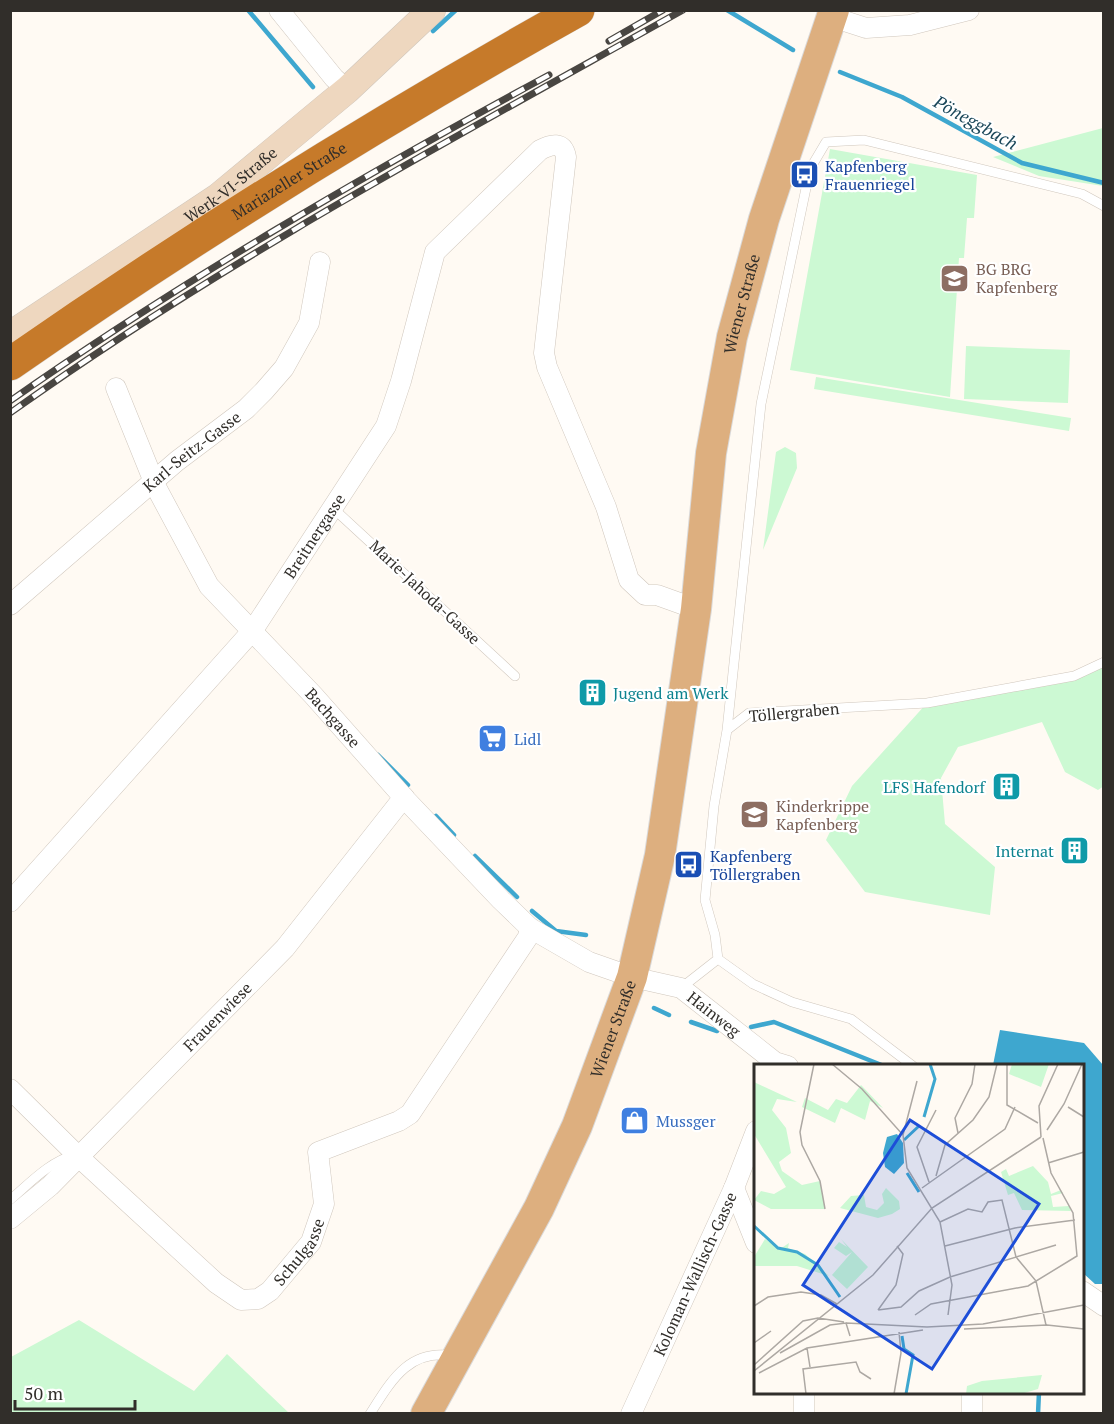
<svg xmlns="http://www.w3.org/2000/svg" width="1114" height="1424" font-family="'PT Serif',serif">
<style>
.green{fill:#ccf9d3}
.water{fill:#3ea7cf}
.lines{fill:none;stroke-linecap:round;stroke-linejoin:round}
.stream{stroke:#3ea7cf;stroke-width:4.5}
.lane-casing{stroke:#d0c7bd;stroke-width:10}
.street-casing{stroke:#d0c7bd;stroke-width:21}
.secondary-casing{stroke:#d0c7bd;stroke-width:28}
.primary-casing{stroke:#dad9d9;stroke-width:32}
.highway-casing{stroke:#dad9d9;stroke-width:34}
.lane{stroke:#fff;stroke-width:9}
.street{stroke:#fff;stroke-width:20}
.secondary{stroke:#eed7bf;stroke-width:27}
.primary{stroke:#ddaf7f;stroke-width:30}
.highway{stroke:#c67a2a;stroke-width:33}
.rail-casing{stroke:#494642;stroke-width:7}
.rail{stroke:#fff;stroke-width:4.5;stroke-dasharray:14;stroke-linecap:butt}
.labels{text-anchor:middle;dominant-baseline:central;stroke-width:4.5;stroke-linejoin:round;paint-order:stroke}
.transit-label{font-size:16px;fill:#164399;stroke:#fff;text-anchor:start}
.street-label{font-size:16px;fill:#312e2a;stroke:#fff}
.education-label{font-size:16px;fill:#785e54;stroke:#fff;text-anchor:start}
.culture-label{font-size:16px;fill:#0d838f;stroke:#fff;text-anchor:end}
.shop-label{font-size:16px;fill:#366cbe;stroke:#fff;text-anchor:start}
.water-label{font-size:18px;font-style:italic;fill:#1c485a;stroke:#fff}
.inset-river{fill:none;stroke:#3ea7cf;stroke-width:3}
.inset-road{fill:none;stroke:#ada8a3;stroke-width:1.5}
.view{fill:#1d4ed8;fill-opacity:0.15;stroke:#1d4ed8;stroke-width:3}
.inset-edge{fill:none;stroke:#312e2a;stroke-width:3}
</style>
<rect width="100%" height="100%" fill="#fffaf3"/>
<path class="green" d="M1103 128V186L1039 176 993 157Z
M830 149 977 175 974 218H967L964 258H959L950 397 790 370Z
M966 346 1070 350 1068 403 964 399Z
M816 377 1071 418 1069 431 814 389Z
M785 447 796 453 797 468 763 550 776 452Z
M1103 662 1104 786 1098 790 1065 772 1042 722 958 747 941 778 945 824 995 867 990 915 865 892 826 840 852 786 927 703 1074 676Z
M79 1320 194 1391 227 1354 289 1413H11V1357Z"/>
<path class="water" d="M1000 1030 1084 1043 1103 1065V1284H1095L1083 1273 1082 1066 993 1065Z"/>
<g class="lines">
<path class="stream" d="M248 10 313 87
M727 10 793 50
M433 31 456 10
M840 72 902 97 1022 163 1104 183
M378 755 408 785
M436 816 454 835
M475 856 517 897
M532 911 556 931 586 935
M654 1008 669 1015
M691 1022 717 1031
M751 1027 774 1022 884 1066
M1038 1414 1039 1392"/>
<defs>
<path id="lane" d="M334 509 515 676
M727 730 749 713 927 703 1074 676 1104 662
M718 959 753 984 792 1002 851 1019 913 1066
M681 988 718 959 715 935 705 900 714 806 727 730 761 404 810 169 826 142 864 140 1082 194 1104 206
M10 1200C31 1182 49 1162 76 1154
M370 1414C391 1381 409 1348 454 1356"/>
<g id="street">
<path d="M279 10 334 78 347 90"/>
<path d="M832 17 866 28 910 25 969 10"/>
<path id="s1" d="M116 388 156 487 209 586 313 695 406 800 501 900 530 928 589 962 632 977 681 988 775 1062 788 1066"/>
<path id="s2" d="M10 605 177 461 246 409 264 391 284 368 309 323 320 262"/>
<path id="s3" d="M10 902 253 630 386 426 401 381 435 252 540 150C551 144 563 141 566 157L544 353 547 367 606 507 629 580 645 595H657L696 609"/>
<path id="s4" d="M10 1089 82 1160 216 1283 241 1300 258 1299 270 1291 311 1242 324 1204 318 1152 399 1121 410 1114 528 937 530 928"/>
<path d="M734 1188 756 1243"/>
<path id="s5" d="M10 1219 50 1186 285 948 404 797"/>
<path d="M1082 1291 1104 1306"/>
<path d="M804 1392V1414"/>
<path d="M972 1392V1414"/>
<path id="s6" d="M631 1414 734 1188 756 1131"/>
</g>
<g id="secondary">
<path id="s7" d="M10 335 218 197 347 90 432 10"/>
</g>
<g id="primary">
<path id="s8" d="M426 1414 539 1208 577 1126 632 977 660 855 696 609 711 453 732 337 764 219 834 10"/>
</g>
<g id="highway">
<path id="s9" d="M10 364C194 236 383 119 578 10"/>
</g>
</defs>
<use href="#lane" class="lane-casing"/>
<use href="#street" class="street-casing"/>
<use href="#secondary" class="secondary-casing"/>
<use href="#primary" class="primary-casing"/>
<use href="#highway" class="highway-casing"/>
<use href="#lane" class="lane"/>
<use href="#street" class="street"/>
<use href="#secondary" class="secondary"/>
<use href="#primary" class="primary"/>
<use href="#highway" class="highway"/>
<defs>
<path id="rail" d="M609 41 663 10
M10 401C183 280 364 175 549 75
M10 413C223 261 454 138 683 10"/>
</defs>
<use href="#rail" class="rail-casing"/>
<use href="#rail" class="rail"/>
</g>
<defs>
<symbol id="bus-square" viewBox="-11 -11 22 22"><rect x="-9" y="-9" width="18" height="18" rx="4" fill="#1a4fb4" stroke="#fff"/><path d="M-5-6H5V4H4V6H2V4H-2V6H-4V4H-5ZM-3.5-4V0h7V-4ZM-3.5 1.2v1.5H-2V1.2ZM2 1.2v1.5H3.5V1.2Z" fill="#fff"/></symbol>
<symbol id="school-square" viewBox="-11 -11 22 22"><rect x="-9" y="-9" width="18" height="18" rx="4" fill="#8d6e63" stroke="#fff"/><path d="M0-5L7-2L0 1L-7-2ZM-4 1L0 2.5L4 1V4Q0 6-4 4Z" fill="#fff"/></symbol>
<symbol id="building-square" viewBox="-11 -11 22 22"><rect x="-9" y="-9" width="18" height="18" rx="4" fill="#0f9aa8" stroke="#fff"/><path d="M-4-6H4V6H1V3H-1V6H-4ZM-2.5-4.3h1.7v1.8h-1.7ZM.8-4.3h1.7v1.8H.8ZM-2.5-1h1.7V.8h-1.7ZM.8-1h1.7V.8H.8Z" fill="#fff"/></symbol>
<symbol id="supermarket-square" viewBox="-11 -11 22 22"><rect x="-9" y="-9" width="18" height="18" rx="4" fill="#3f7fe0" stroke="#fff"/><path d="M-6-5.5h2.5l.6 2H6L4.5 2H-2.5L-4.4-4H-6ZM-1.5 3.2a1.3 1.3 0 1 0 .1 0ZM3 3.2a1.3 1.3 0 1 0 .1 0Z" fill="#fff"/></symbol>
<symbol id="shop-square" viewBox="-11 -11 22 22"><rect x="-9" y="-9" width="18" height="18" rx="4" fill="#3f7fe0" stroke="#fff"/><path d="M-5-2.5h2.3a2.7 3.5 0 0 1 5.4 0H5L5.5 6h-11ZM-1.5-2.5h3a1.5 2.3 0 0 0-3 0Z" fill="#fff"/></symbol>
</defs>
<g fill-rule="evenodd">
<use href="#bus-square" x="788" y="158" width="33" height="33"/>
<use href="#school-square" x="938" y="262" width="33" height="33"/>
<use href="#building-square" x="576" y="676" width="33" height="33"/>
<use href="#supermarket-square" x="476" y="722" width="33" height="33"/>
<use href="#building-square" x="990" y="770" width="33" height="33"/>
<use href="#school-square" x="738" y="798" width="33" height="33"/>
<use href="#building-square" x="1058" y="834" width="33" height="33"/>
<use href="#bus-square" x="672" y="848" width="33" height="33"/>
<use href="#shop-square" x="618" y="1104" width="33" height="33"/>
</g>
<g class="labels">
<g class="transit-label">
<text x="825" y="166">Kapfenberg<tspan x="825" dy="18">Frauenriegel</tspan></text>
<text x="710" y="856">Kapfenberg<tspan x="710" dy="18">Töllergraben</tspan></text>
</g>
<g class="street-label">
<text stroke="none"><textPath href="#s9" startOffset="334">Mariazeller Straße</textPath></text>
<text stroke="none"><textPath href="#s7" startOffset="267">Werk-VI-Straße</textPath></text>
<text stroke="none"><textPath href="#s8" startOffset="1167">Wiener Straße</textPath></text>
<text stroke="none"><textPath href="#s2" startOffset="238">Karl-Seitz-Gasse</textPath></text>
<text stroke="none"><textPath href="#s3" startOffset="477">Breitnergasse</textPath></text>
<text transform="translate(425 592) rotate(43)">Marie-Jahoda-Gasse</text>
<text transform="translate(794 712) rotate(-5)">Töllergraben</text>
<text stroke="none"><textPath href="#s1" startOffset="400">Bachgasse</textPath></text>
<text stroke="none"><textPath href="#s1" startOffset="894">Hainweg</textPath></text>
<text stroke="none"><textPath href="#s5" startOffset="290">Frauenwiese</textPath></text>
<text stroke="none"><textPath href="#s8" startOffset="429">Wiener Straße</textPath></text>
<text stroke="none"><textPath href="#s4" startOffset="394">Schulgasse</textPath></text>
<text stroke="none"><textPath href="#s6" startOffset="154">Koloman-Wallisch-Gasse</textPath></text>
</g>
<g class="education-label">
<text x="976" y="269">BG BRG<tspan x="976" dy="18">Kapfenberg</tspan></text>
<text x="776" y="806">Kinderkrippe<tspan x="776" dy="18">Kapfenberg</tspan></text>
</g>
<g class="culture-label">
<text x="613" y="693" text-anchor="start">Jugend am Werk</text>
<text x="985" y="787">LFS Hafendorf</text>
<text x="1054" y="851">Internat</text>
</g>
<g class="shop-label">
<text x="514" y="739">Lidl</text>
<text x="656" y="1121">Mussger</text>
</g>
<g class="water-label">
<text transform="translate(976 122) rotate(29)">Pöneggbach</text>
</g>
</g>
<g transform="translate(754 1064)">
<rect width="330" height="330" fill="#fffaf3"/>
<path d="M258 0H295L287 23 255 10ZM0 18 43 38 23 35 18 46 32 64 37 89 25 98 28 107 48 121 66 117 71 145H17L0 136 7 127 20 130 32 123 0 70ZM107 21 129 44 116 37 111 56 87 44 81 59 48 43 51 34 74 46 82 35 93 39ZM279 102 294 118 297 130 307 126 309 129 297 132 299 143 315 142 317 147 268 146 260 129 254 131 247 108 252 105 255 112ZM132 124 145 137 146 145 138 150 124 154 86 144 97 132 110 131 112 143 123 146 130 139 128 130ZM11 175 26 185 35 179 34 184 51 190 75 212 43 202H0V193ZM87 175 114 203 93 225 78 211 98 188 92 192 80 184 85 178 93 183ZM288 311 284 325 267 330H212L213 322 228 317Z" fill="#ccf9d3"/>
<path d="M143 70 149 79 150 99 140 110 131 103 129 89 133 73Z" fill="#3ea7cf"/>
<path class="inset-river" d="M170 53 181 15 176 0M150 76 165 62M153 109 165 128M0 162 24 184 43 188 64 201 86 233M148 272 150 285 159 291 152 330"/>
<path class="inset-road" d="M60 0 46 68 48 81 66 117 71 145M78 0 108 25 149 71 153 104 186 158 198 221 194 251M253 0V41L284 59M314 43 330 53M293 66 310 40 328 0M204 69 201 54 218 20 221 0M149 71 163 17M287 73 285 42 304 0M294 99 330 88M182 112 191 81 219 56 235 33 243 0M175 118 163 83 182 46M168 124 251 65 261 43M186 158 214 145 228 148 234 138 248 136 262 193 282 217 292 261M191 182 261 164 321 156M0 242 14 233 47 228 67 231 83 240M124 246 147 243 165 227 196 213 302 181M124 246 142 221 149 190 143 182M161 251 177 240 274 222 323 192 319 149 297 109 289 74M92 259 173 263 229 260 330 241M210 265 293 261 330 265M0 279 17 267M53 284 56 303M26 289 76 261 92 259 96 272M0 301 49 257 64 254 90 258M0 307 119 211 178 144 287 73M5 309 53 284 169 266M52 330 49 305 102 298 106 308 117 315M140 330 147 289 145 268"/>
<path class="view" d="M156 56 285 140 178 305 49 221Z"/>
<rect width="330" height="330" class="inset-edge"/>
</g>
<rect width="1114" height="1424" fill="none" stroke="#312e2a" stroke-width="24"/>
<path d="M15 1400v9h120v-9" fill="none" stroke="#312e2a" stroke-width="3"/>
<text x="24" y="1400" font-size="18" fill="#312e2a" stroke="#ffffff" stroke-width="4.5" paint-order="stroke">50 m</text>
</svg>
